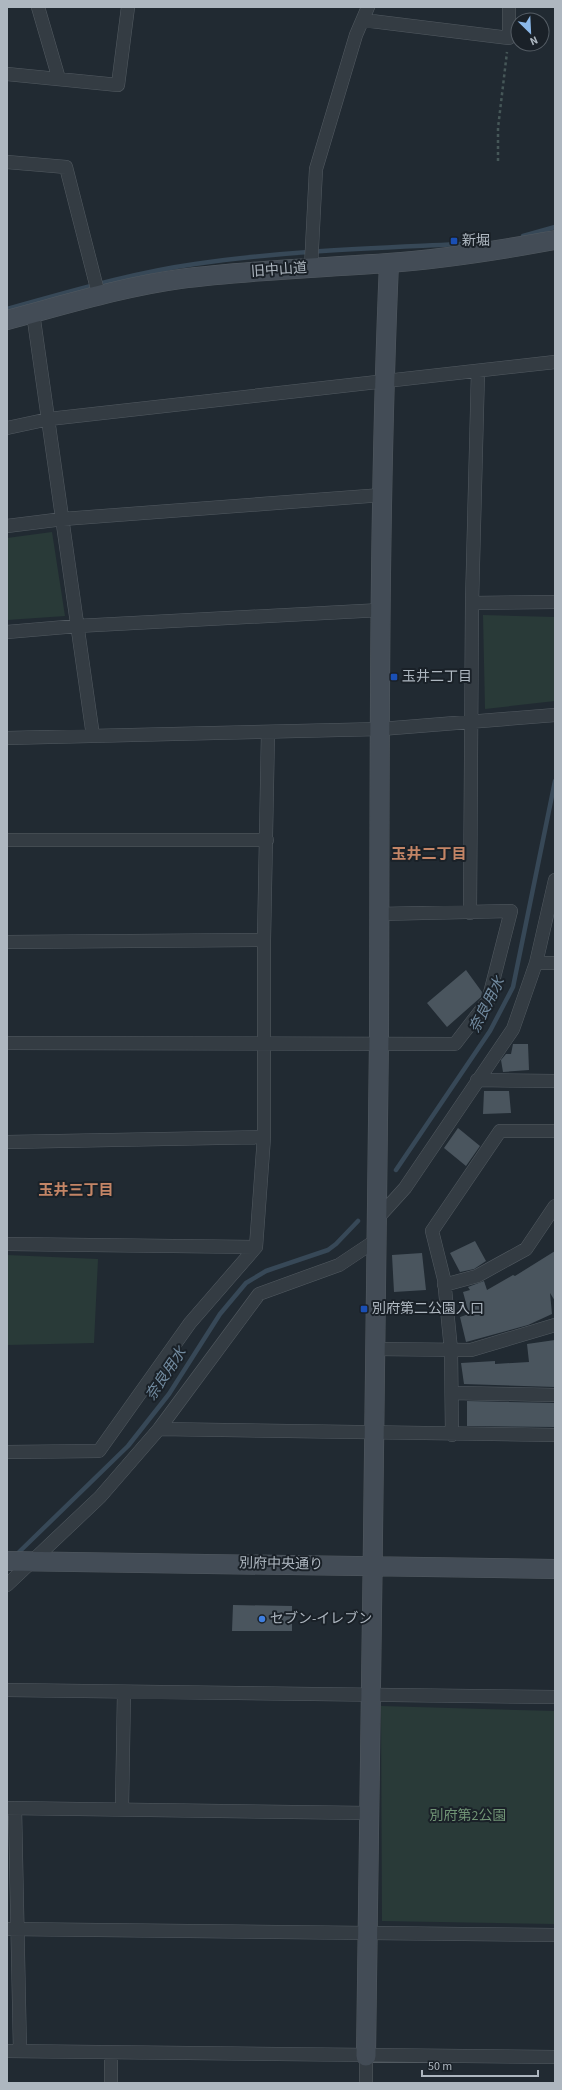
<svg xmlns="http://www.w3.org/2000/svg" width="562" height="2090" font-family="'Source Sans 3','Noto Sans JP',sans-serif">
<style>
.green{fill:#293a38}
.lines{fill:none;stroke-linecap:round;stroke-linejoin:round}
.stream{stroke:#374857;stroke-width:4.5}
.building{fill:#4a555e}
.street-casing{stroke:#525a61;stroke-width:14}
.secondary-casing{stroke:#525a61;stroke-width:20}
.path{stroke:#465758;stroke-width:2.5;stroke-dasharray:3 3;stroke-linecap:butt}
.street{stroke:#343c43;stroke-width:13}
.secondary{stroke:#434c56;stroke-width:19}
.transit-dot{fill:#1a4fb4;stroke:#1a2128;stroke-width:1.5}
.shop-dot{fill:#3f7fe0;stroke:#1a2128;stroke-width:1.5}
.labels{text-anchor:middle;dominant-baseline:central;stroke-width:4;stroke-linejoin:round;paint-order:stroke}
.poi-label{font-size:14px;fill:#aeb7c0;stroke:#1a2128;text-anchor:start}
.street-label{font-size:14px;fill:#aeb7c0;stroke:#1a2128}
.park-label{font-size:14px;fill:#709375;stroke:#1a2128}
.neighbourhood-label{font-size:15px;font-weight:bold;fill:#c48566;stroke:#1a2128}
.water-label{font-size:15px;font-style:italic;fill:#728ba0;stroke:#1a2128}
</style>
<rect width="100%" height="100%" fill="#212a32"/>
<path class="green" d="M52 532 65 616 7 620V538Z
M483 615 555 617V701L485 709Z
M7 1255 98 1259 94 1343 7 1345Z
M381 1706 555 1711V1924L382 1921Z"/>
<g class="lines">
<path class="stream" d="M523 236 555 227
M7 309C69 292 131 273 195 264 289 250 386 248 481 243
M396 1170 490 1031 513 987 555 781
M16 1555 128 1446 169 1394 220 1314 246 1283 266 1271 328 1250 336 1244 358 1221"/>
</g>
<path class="building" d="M466 970 482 992 481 997 447 1027 427 1003Z
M513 1044H528L529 1070 503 1072 501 1060 506 1054H511Z
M484 1091H509L511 1113 483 1114Z
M458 1128 480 1146 466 1166 444 1148Z
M475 1241 486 1261 474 1269 460 1272 450 1253Z
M555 1251V1301L550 1293 552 1314 528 1325 466 1342 460 1317 469 1314 463 1292 470 1290 468 1287 484 1281 487 1290 513 1275 515 1276Z
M422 1253 426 1290 394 1292 392 1255Z
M555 1340V1387L464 1384 461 1363 495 1361V1364L529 1362 527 1344Z
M467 1401 555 1403V1427L467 1426Z
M233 1605 292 1606V1631H232Z"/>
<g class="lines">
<defs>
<path id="street" d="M38 7 59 79
M363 20 509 38V7
M7 74 118 85 128 7
M7 162 66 167 99 296
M311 267 316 169 356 35 368 7
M33 313 93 736
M7 428 49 419 555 362
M7 526 63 519 382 495
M472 603 555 602
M7 632 77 626 381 610
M7 738 381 729 555 715
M7 840H267
M470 913 472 603 478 371
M7 942 264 940
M536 963H555
M7 1043 455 1044 488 1001 511 911 379 914
M477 1080 555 1081
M7 1142 264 1137
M376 1220 405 1188 513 1029 536 963 555 880
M7 1244 256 1247
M444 1285 477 1276 526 1249 555 1206
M374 1349 471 1350 555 1325
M452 1393 555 1395
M159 1429 555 1435
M452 1435 451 1350 444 1279 432 1231 500 1131H555
M7 1452 99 1451 190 1323 256 1247 264 1137V940L268 732
M7 1585 100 1497 159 1429 259 1294 339 1265 375 1241
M7 1690 555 1697
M7 1808 369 1813
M15 1808 20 2051
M122 1808 124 1692
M7 1929 555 1935
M7 2051 555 2057
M111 2083V2052
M366 2083V2056"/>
<path id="secondary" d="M7 320C64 305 122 287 180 279 249 270 318 268 388 263 444 259 500 250 555 240
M7 1561 555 1569
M366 2056C370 1717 376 1377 379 1038 380 780 378 521 389 263"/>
</defs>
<use href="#street" class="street-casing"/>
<use href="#secondary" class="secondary-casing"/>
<path class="path" d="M498 161V128L507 52"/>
<use href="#street" class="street"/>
<use href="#secondary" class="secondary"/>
</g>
<g class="transit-dot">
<rect x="450" y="237" width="8" height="8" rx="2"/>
<rect x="390" y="673" width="8" height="8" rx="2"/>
<rect x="360" y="1305" width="8" height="8" rx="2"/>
</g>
<circle class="shop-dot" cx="262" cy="1619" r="4"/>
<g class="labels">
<g class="poi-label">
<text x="462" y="241">新堀</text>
<text x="402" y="677">玉井二丁目</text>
<text x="372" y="1309">別府第二公園入口</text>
<text x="270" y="1619">セブン-イレブン</text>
</g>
<g class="street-label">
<text transform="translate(279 270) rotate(-4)">旧中山道</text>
<text transform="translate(281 1564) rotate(1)">別府中央通り</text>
</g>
<g class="park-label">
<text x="468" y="1816">別府第2公園</text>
</g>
<g class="neighbourhood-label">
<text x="429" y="854">玉井二丁目</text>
<text x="76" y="1190">玉井三丁目</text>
</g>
<g class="water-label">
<text transform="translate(487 1005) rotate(-63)">奈良用水</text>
<text transform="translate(166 1374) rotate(-56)">奈良用水</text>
</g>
</g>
<rect width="562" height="2090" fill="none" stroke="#aeb7c0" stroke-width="16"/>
<g transform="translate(530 32) rotate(156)"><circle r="19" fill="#1a2128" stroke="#555d65"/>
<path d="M0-3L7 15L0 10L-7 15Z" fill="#8bb8e9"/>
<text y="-6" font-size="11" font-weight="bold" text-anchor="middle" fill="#aeb7c0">N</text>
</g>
<path d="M422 2070v6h116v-6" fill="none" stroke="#aeb7c0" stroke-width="2"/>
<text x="428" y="2070" font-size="12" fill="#aeb7c0" stroke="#1a2128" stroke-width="3" paint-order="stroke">50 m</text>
</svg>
